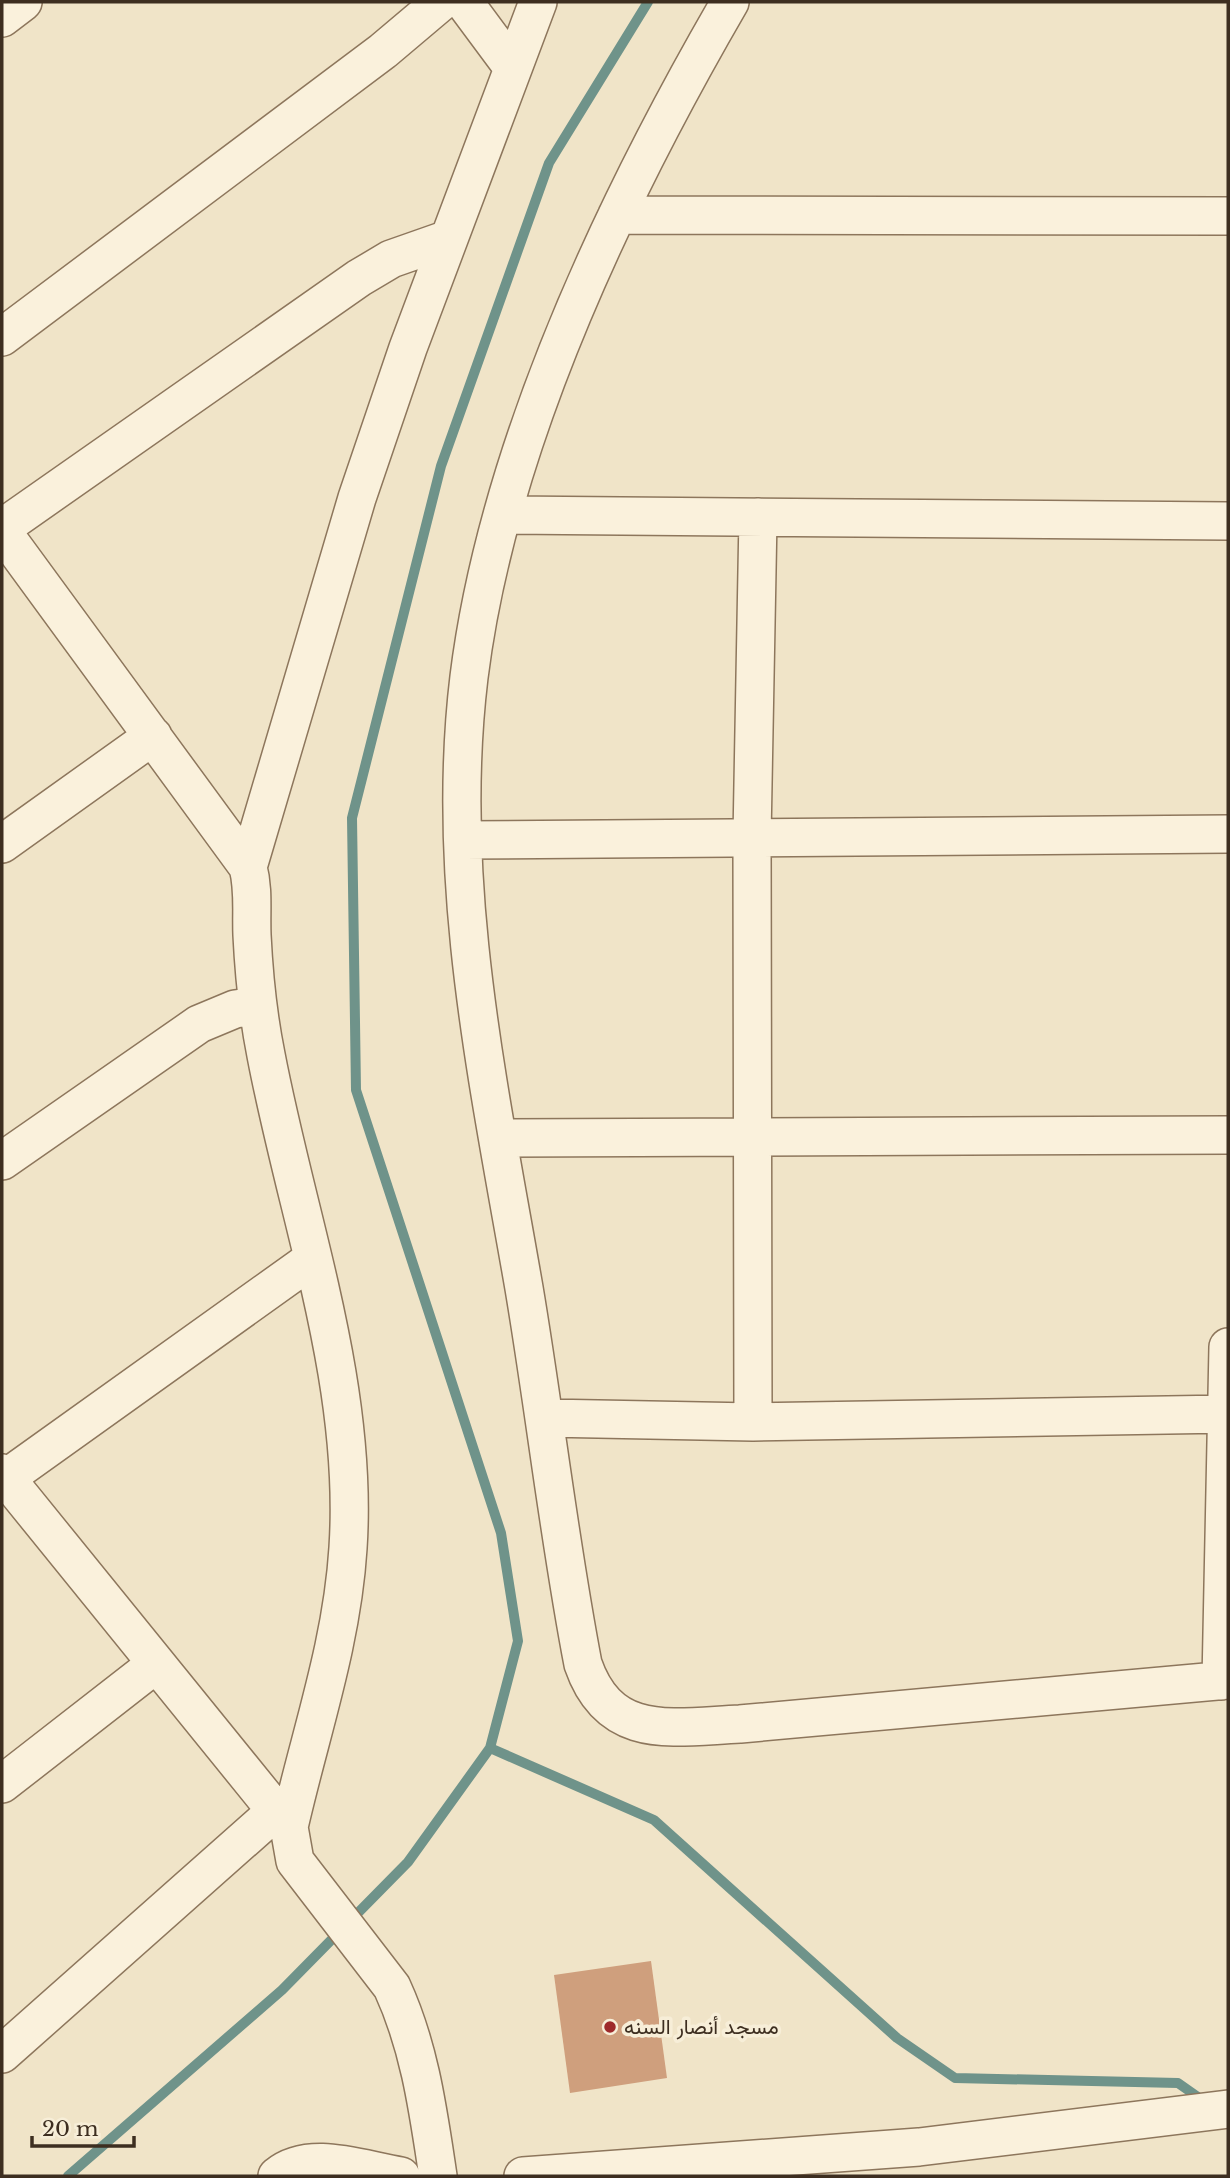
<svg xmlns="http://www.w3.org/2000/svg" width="1230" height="2178" font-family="'Libre Baskerville',Vazirmatn,serif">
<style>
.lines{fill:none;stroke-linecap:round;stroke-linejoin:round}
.stream{stroke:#6f938a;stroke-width:10}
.building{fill:#cf9f7d}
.minor-casing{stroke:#8d765c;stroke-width:40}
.minor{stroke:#faf1dc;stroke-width:37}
.poi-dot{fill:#9e2a2b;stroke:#f7eed8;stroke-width:2.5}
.labels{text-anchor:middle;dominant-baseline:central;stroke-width:7;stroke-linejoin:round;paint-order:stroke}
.poi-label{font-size:21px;fill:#3d2e20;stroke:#f7eed8;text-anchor:start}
</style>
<rect width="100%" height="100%" fill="#f0e4c8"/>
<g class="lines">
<path class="stream" d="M490 1748 654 1820 897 2038 955 2078 1178 2083 1205 2102
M68 2176 282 1990 408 1862 490 1748 518 1641 501 1533 356 1090 352 818 441 466 549 163 648 2"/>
</g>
<path class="building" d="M651 1961 667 2078 570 2093 554 1975Z"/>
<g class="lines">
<defs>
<path id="minor" d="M464 2 513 68
M730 2C614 202 498 445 469 677 444 883 489 1086 524 1288 545 1413 559 1540 583 1664 610 1742 672 1727 740 1724L1228 1680
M2 18 23 2
M617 215 1228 216
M2 337 383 51 441 2
M503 515 1228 521
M2 528 359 278 391 259 448 239
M2 531 248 867C254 890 251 911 252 935 254 976 258 1015 266 1055 297 1218 359 1381 348 1548 342 1645 310 1734 289 1827L295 1861 392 1987C420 2048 428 2110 438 2176
M463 840 1228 834
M2 844 153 736
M248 867 357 498 408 348 538 2
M498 1138 1228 1135
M2 1161 199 1024 235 1009 256 1006
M546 1418 753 1422 1228 1414
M753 1422 752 837 758 517
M2 1473 289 1827
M2 1481 311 1260
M1221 1681 1228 1347
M2 1784 156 1664
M2 2054 277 1810
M277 2176C310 2149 362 2170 401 2176
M523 2176 919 2147 1228 2109"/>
</defs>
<use href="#minor" class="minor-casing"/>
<use href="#minor" class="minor"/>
</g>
<circle class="poi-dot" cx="610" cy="2027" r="7"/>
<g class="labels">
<g class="poi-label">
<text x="624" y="2027">مسجد أنصار السنه</text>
</g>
</g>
<rect width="1230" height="2178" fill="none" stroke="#3d2e20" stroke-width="7"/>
<path d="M32 2136v10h102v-10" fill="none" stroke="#3d2e20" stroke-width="3.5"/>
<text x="42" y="2136" font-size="21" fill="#3d2e20" stroke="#f7eed8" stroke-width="5" paint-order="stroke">20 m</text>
</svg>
